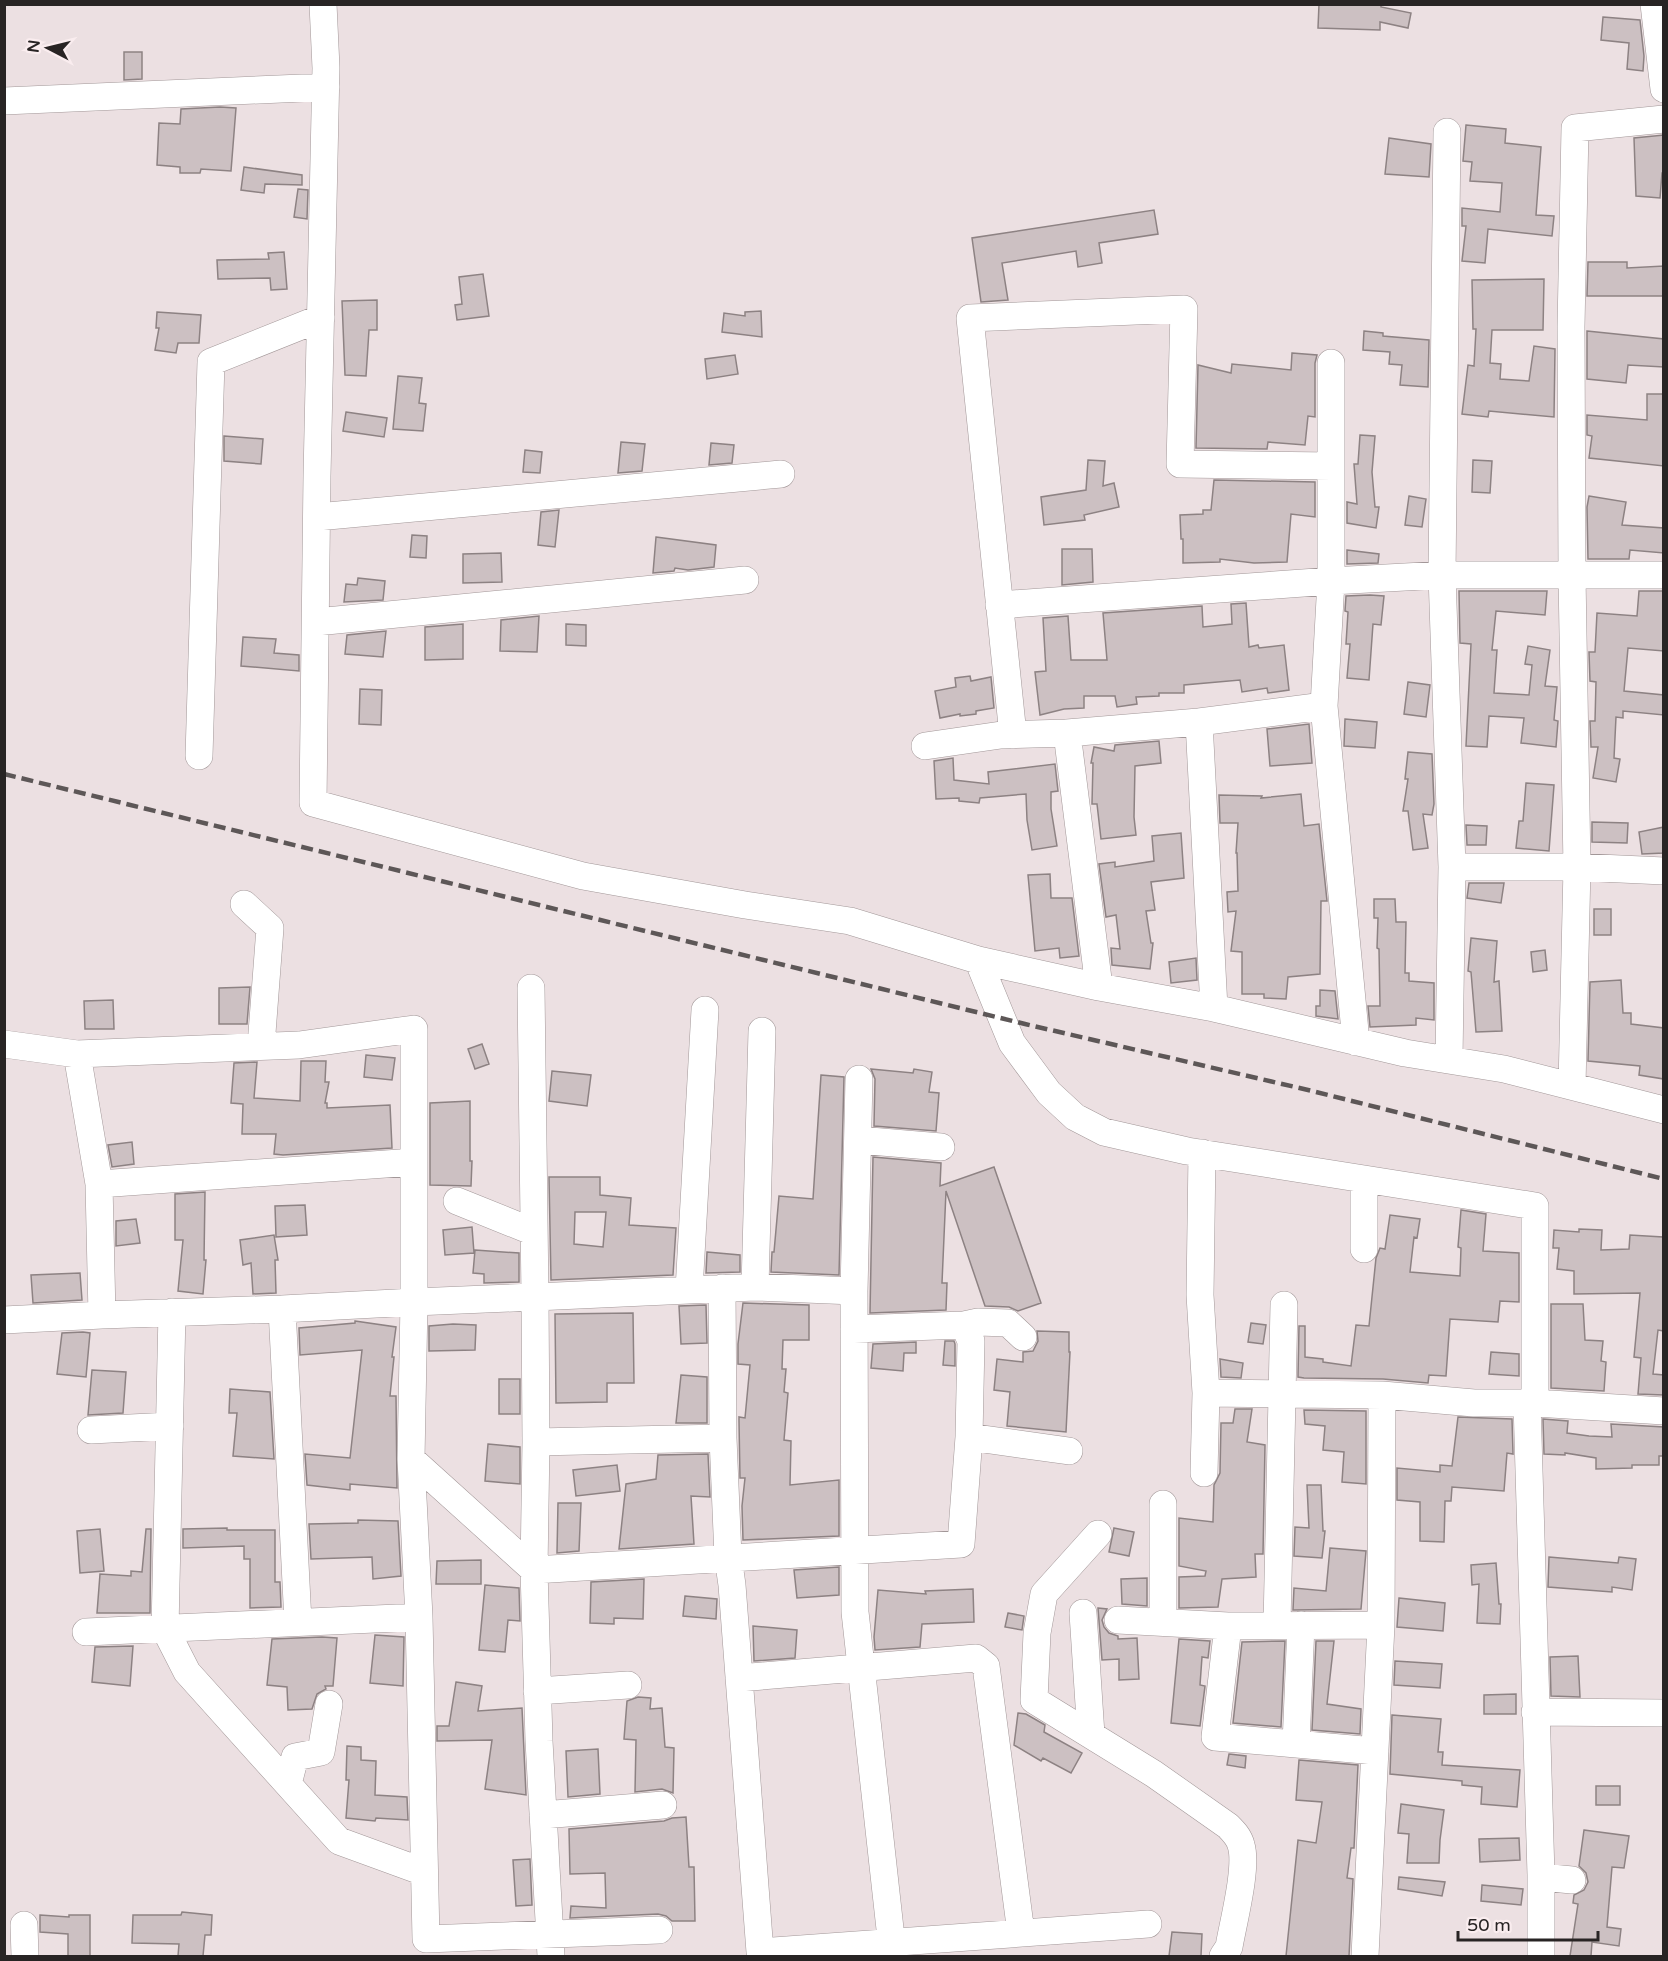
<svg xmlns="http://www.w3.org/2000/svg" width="1668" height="1961" font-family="'Varela Round',sans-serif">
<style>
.building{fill:#ccc0c2;stroke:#8d8283;stroke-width:1.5;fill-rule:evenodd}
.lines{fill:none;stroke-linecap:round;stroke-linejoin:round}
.minor-casing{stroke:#a29798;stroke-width:28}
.minor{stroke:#fff;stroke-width:27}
.rail{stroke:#5d5757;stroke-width:4.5;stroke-dasharray:12 6;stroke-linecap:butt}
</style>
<rect width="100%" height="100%" fill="#ece0e2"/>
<path class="building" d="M1319 4H1381V7L1411 13 1408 28 1380 22V30L1318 28Z
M1603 17 1640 20 1644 56 1643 71 1627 69 1629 43 1601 40Z
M124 52H142V79L124 80Z
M220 107 236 108 231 171 201 169 200 173H180V167L157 165 159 123 180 124 181 109Z
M1466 125 1506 129 1505 143 1541 147 1536 215 1554 216 1552 236 1488 229 1485 263 1462 261 1466 226H1462V208L1500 212 1502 183 1470 181 1472 162 1463 161Z
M1664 135V173H1662L1660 198 1636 196 1634 138Z
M1389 138 1431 144 1429 177 1385 174Z
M244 167 302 175V185L265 184 264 193 241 190Z
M298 189 308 190 307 219 294 217Z
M1154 210 1158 234 1099 243 1102 263 1078 267 1076 251 1002 263 1008 300 981 302 972 238Z
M284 252 287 289 271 290 270 278 218 279 217 260 269 259 268 253Z
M1588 262H1627V268L1664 266V296H1587Z
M483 274 489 316 457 320 455 305 462 304 459 277Z
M1544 279 1543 330H1492L1490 363 1501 364 1500 379 1529 381 1534 346 1555 349 1554 417 1489 411 1488 417 1462 414 1468 365 1474 366 1476 329H1473L1472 280Z
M377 300V330H369L366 376 345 375 342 301Z
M761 311 762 337 722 332 724 313 745 316V312Z
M157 312 201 315 199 343H178L176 353 155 350 159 328H156Z
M1364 331 1383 333V336L1429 340 1428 387 1400 385 1402 365 1389 364 1390 352 1363 350Z
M1587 331 1664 339V367L1628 365 1626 383 1587 379Z
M1292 353 1317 355 1315 363V417L1308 416 1305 445 1268 442 1267 449 1196 448 1198 365 1231 373 1232 364 1291 370Z
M735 355 738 374 707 379 705 359Z
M398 376 422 378 419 403 426 404 423 431 393 429Z
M1647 394H1664V466L1589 458 1592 436 1587 435V415L1647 420Z
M346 412 387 418 384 437 343 431Z
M1360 435 1375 436 1372 472 1375 507H1379L1376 528 1347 523V502L1357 504 1354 464H1358Z
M224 436 263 439 261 464 224 461Z
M621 442 645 444 642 471 618 473Z
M711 443 734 445 732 463 709 465Z
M525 450 542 452 540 473 523 472Z
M1088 460 1105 461 1103 486 1114 483 1119 507 1084 515 1085 520 1044 525 1041 497 1086 490Z
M1473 460 1492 461 1490 493 1472 492Z
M1214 480 1315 482V517L1291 514 1287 562 1254 563 1220 559V562L1183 563V539H1181L1180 515 1203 514V510H1211Z
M1409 496 1426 499 1422 527 1405 525Z
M1589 496 1626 502 1622 525 1664 528V553L1630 550 1629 559H1588L1587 507Z
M559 510 555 547 538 545 541 512Z
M412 535 427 536 426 558 410 557Z
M656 537 716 545 714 567 688 570 675 568 674 571 653 573Z
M1062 549H1092L1093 582 1062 585Z
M1347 550 1379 554 1378 563 1347 564Z
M501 553 502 582 463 583V554Z
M358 578 385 581 383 600 344 602 346 584 357 585Z
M1459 591H1547L1545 615 1496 611 1492 650H1497L1494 693 1529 695 1532 665 1525 664 1528 646 1550 650 1545 686 1557 687 1554 720 1558 721 1556 747 1521 743 1524 718 1489 716 1487 747 1466 746 1471 644 1460 643Z
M1639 591H1664V651L1628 648 1624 691 1664 695V715L1623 711V718L1616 717 1614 758 1620 759 1616 782 1593 778 1598 747H1591L1590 721H1595L1596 682 1590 681 1589 652H1595L1597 613 1637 616Z
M1370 595 1384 596 1381 625 1373 624 1369 680 1347 678 1350 644H1346L1348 612 1345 611 1346 596Z
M1246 603 1249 647 1258 645 1259 648 1284 645 1289 690 1268 693 1267 688 1242 692 1240 680 1184 685V693H1159V696L1136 697 1137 704 1117 707 1115 696H1084V708L1064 709 1040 715 1035 672 1046 671 1043 618 1068 616 1071 660H1107L1103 613 1202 606 1203 627 1232 624 1231 604Z
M539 616 537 652 500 651 501 620Z
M463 624V659L425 660V627Z
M566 624 586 625V646L566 645Z
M386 631 383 657 345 654 347 635Z
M243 637 276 639 274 653 299 655V671L241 666Z
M970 676 971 681 991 677 994 708 976 711V714L960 716V714L940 718 935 691 956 687 955 678Z
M1408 682 1430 685 1426 717 1404 714Z
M360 689 382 690 381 725 359 724Z
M1345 719 1377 722 1375 748 1344 746Z
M1309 724 1312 763 1270 766 1267 729Z
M1159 741 1161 763 1135 766 1134 817 1136 835 1101 839 1097 804H1092L1093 763H1091L1094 747 1114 751 1115 745Z
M1408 752 1432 754 1434 804 1432 815 1423 814 1428 848 1413 850 1408 811H1403L1408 779H1405Z
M953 758 954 780 989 784 988 772 1055 764 1058 791 1051 792V809L1057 846 1032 850 1027 820 1026 794 980 798 979 803 959 801V798L936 799 934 761Z
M1526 783 1554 785 1549 851 1516 848 1519 821H1523Z
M1301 794 1304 826 1319 824 1327 901H1321L1320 974 1288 977 1286 999 1264 998V994H1242V952L1231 951 1236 911 1228 912 1227 892 1238 891 1237 853H1236L1238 823H1220L1219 795 1262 796 1261 798Z
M1592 822 1628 823 1627 843 1592 842Z
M1466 825 1487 826 1486 845H1467Z
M1664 827V853L1642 854 1639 832Z
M1181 833 1184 878 1151 882 1155 910 1146 911 1151 943H1153L1150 969 1112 965 1111 948 1120 949 1116 915 1106 917 1099 864 1115 862V867L1154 861 1152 836Z
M1050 874 1051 898H1072L1079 956 1060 958 1059 948 1035 951 1028 875Z
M1469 883H1504L1501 903 1467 898Z
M1374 899H1395L1396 922H1406L1405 973H1409V981L1434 983V1020L1416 1018V1025L1370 1027 1368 1006H1380L1379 949 1377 948 1378 918H1374Z
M1594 909H1611V935H1594Z
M1471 938 1497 941 1494 982 1499 981 1502 1031 1476 1032 1471 972 1468 971Z
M1545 950 1547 970 1533 972 1531 952Z
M1196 958 1197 980 1171 983 1169 962Z
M1621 980 1623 1013H1631V1024L1664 1028V1079L1639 1075 1640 1066 1588 1061 1590 982Z
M250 987 247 1024H219V988Z
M1320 990 1335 991 1338 1019 1316 1016V1006H1320Z
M113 1000 114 1029H85L84 1001Z
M482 1044 489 1064 475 1069 468 1049Z
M366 1055 395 1058 392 1080 364 1077Z
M301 1061H326L325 1082H329L325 1103H327V1108L390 1105 392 1148 283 1155 274 1154 276 1134H242L243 1104 231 1103 234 1063 257 1062 254 1098 300 1101Z
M871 1069 913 1073 914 1069 932 1072 929 1092 939 1093 936 1131 874 1126 875 1079Z
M552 1071 591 1075 587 1106 549 1101Z
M821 1075 844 1077 839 1275 771 1272 772 1252H774L779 1196 813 1199Z
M470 1101V1161H472L471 1186 430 1185V1103Z
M132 1142 134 1164 112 1167 108 1145Z
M873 1157 941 1163 940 1186 994 1167 1041 1303 1018 1311 1009 1307 985 1306 946 1191 942 1283H947L946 1310 870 1313Z
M549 1177H600V1195L631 1198 629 1225 676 1228 673 1275 551 1280ZM575 1212H606L603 1247 574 1244Z
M205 1192 204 1260H206L203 1294 178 1291 183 1240H175V1194Z
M305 1205 307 1235 276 1237 275 1206Z
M1461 1210 1486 1214 1483 1251 1519 1253V1302L1500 1301 1498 1322 1450 1319 1446 1376 1429 1375 1428 1383 1383 1379 1304 1378 1298 1377 1299 1326H1305V1357L1323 1359V1362L1351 1366 1356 1325 1369 1326 1376 1258 1380 1248 1385 1249 1390 1215 1420 1219 1417 1238 1414 1237 1410 1272 1460 1276 1461 1248 1458 1247Z
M136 1219 140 1243 116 1246V1221Z
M472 1227 474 1253 445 1255 443 1230Z
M1579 1229 1602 1230 1601 1250 1629 1249 1630 1235 1663 1237 1664 1331 1658 1330 1653 1374 1664 1375V1395L1638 1394 1641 1358 1634 1357 1640 1293 1574 1294V1271L1557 1269 1559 1248H1553L1554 1230 1579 1232Z
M274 1235 278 1260H275L276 1293 253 1294 251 1263 243 1265 240 1240Z
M475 1250 519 1253V1282L484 1283V1274L473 1273Z
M707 1252 740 1255V1272L706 1273Z
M80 1273 82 1300 33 1303 31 1275Z
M743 1303 809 1305V1340H783L782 1369H786L784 1392 788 1393 784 1440 791 1441 790 1485 839 1480V1536L743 1540 742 1506 745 1478H740L739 1421V1417L745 1418 750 1365 738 1364V1344Z
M1551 1304H1583L1585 1340 1603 1341 1601 1361 1606 1362 1604 1391 1551 1388Z
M706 1305 707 1343 681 1344 679 1306Z
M633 1313 634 1383H607V1402L556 1403 555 1314Z
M355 1321 396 1327 392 1357H394L390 1396H396L397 1488 350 1484V1490L307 1485 305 1454 350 1458 362 1350 300 1355 299 1328 355 1323Z
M1251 1323 1266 1325 1263 1344 1248 1342Z
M453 1324 476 1325 475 1350 429 1351V1326Z
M1037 1331 1069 1332V1352H1070L1066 1432 1007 1426 1010 1392 994 1390 997 1359 1023 1362V1352L1033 1351 1038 1341Z
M83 1332 90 1333 86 1377 57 1374 62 1333Z
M945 1341H954L955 1344V1366L943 1365Z
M916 1342V1353H904L903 1371 871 1368 873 1344Z
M1491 1352 1519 1354V1376L1489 1374Z
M1220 1359 1243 1363 1241 1378 1221 1377Z
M92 1370 126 1372 123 1413 88 1415Z
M681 1375 707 1377V1423H676Z
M499 1379H520V1414H499Z
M230 1389 270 1392 274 1459 233 1456 237 1413H229Z
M1235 1409H1252L1247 1442 1265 1445 1263 1554H1255L1256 1577 1222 1579 1218 1607 1179 1608V1577L1205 1576 1206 1571 1179 1566V1518L1213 1522 1214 1485 1220 1473 1221 1423H1233Z
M1304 1410 1366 1411V1484L1342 1482 1344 1452 1323 1450 1325 1426 1305 1424Z
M1458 1417 1512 1419 1513 1454 1507 1453 1504 1491 1452 1487 1451 1501H1445L1444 1542 1420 1541V1502L1397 1500V1468L1440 1472V1465L1452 1466Z
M1543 1419 1568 1421 1567 1433 1589 1436 1612 1437 1611 1424 1664 1427V1456H1659V1465H1632V1468L1596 1469V1458L1565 1453V1455L1544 1454Z
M488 1444 520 1447V1484L485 1481Z
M708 1454 710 1497 691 1496 694 1544 619 1549 626 1484 656 1479 658 1455Z
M617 1465 620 1491 576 1496 573 1470Z
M1307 1485H1321L1323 1531H1325L1322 1558 1294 1556 1295 1527 1309 1528Z
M558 1503H581L579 1551 557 1553Z
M358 1520 398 1521 401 1576 373 1579 372 1557 311 1559 309 1524 358 1523Z
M227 1528V1530H275V1582H280L281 1607 250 1608V1559H244V1546L183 1548V1529Z
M1114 1528 1134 1532 1129 1556 1109 1552Z
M100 1529 104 1571 80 1573 77 1531Z
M146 1529H151L150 1613H97L100 1574 131 1576V1571L142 1572Z
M1330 1548 1366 1551 1361 1609 1293 1610 1294 1588 1326 1591Z
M1549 1557 1618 1563 1619 1557 1636 1559 1632 1590 1612 1587V1592L1548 1587Z
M481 1560V1584H436L437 1561Z
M1496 1563 1499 1604H1501L1500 1624 1477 1623 1479 1584 1472 1585 1471 1565Z
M839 1567V1595L797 1598 794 1570Z
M1147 1578V1606L1122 1604 1121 1579Z
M644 1579 643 1619 614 1618V1624L590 1623 591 1582Z
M485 1585 519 1588 520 1621 508 1620 505 1652 479 1650Z
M973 1589 974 1622 922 1624 920 1647 875 1650 874 1637 878 1590 926 1594 925 1591Z
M685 1596 717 1599 716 1619 683 1616Z
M1399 1598 1445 1603 1443 1631 1397 1627Z
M1098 1608 1107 1609 1102 1620 1104 1627 1109 1633 1118 1636V1639L1137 1638 1139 1679 1119 1680V1659L1102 1660Z
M1008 1613 1024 1616 1022 1630 1005 1627Z
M753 1626 797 1630 795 1658 754 1661Z
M375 1635 404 1637 403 1686 370 1683Z
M322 1637 337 1638 333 1686H325L326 1689 317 1694 312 1709 288 1710 287 1687 267 1685 272 1639Z
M1179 1639 1210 1641 1208 1658 1202 1657 1200 1685 1205 1686 1200 1726 1171 1723Z
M1285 1641 1281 1727 1233 1723 1242 1642Z
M1316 1641H1334L1327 1704 1361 1709 1360 1734 1312 1730Z
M133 1646 130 1686 92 1682 95 1647Z
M1578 1656 1580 1697 1551 1696 1550 1657Z
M1395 1661 1442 1664 1440 1688 1394 1685Z
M456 1682 482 1686 478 1711 522 1708 526 1795 485 1789 492 1740 437 1741V1726H449Z
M1516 1694V1714H1484V1695Z
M638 1697 651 1698 650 1709 662 1708 665 1747 674 1748 673 1793 662 1789 635 1792 636 1740 624 1739 627 1701Z
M1018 1713 1026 1714 1045 1725 1044 1732 1082 1753 1071 1773 1043 1758 1041 1761 1014 1745Z
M1392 1715 1441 1719 1438 1752H1443L1442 1765 1520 1770 1517 1807 1481 1804 1482 1787 1462 1785V1781L1390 1774Z
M347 1746 361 1747V1760L376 1761 375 1795 407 1797 408 1820 376 1818 375 1821 346 1818 349 1780H346Z
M598 1749 600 1794 568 1797 566 1751Z
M1229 1754 1246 1756 1245 1768 1227 1765Z
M1299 1760 1358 1765 1354 1848H1351L1347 1878 1353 1879 1349 1956H1286L1298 1840 1316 1843 1322 1802 1296 1800Z
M1596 1786H1620V1805H1596Z
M1401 1804 1444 1810 1440 1840 1439 1863H1407L1409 1834 1398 1833Z
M686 1817 689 1867H694L695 1921H672L666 1916 658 1914 570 1918 571 1906 606 1908 605 1873 570 1874 569 1829 664 1821 672 1818Z
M1584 1830 1629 1836 1624 1868 1612 1867 1607 1927 1621 1929 1619 1946 1592 1942 1591 1956H1570L1578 1904 1573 1903 1574 1895 1584 1890 1588 1882 1586 1873 1579 1866Z
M1519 1838 1520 1860 1480 1862 1479 1839Z
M530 1859 532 1905 516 1906 513 1860Z
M1399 1877 1445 1882 1442 1896 1398 1889Z
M1482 1885 1523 1889 1521 1905 1481 1901Z
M182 1912 212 1915 211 1935H205L203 1956H178L179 1944 132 1943 133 1915H181Z
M40 1915 69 1917V1915H90V1956H68V1934L40 1932Z
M1172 1932 1202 1934 1201 1956H1169Z"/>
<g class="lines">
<defs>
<path id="minor" d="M323 4 326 68 317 476 313 803 583 876 745 905 850 921 978 960 1099 987 1214 1008 1405 1053 1504 1069 1664 1110
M1654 4 1664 89
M4 101 326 87
M1447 132 1442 575 1452 867 1449 1059
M317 517 781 474
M999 605 1331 581 1442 575H1664
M316 622 745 580
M1324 706 1356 1042
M1199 722 1214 1008
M1013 735 970 318 1184 309 1180 464 1331 466
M925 746 1001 735 1067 733
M199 756 211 362 321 318
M1452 867H1577L1664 871
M244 904 270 928 261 1046
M978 960 1012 1043 1049 1093 1075 1117 1104 1132 1187 1151 1535 1206V1403
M1099 987 1067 733 1199 722 1324 706 1331 581V363
M531 988 535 1297 414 1302V1029L299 1045 77 1054 99 1184 102 1315 282 1309 414 1302 411 1459 419 1617 426 1939 659 1930
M4 1044 77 1054
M1572 1086 1577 867 1572 576 1571 327 1575 128 1664 119
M858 1140 941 1147
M1202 1153 1200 1295 1206 1393 1204 1473
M99 1184 414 1162
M457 1201 534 1232
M1364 1249V1179
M755 1287 762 1031
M722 1288 723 1438 728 1557 732 1585 760 1952 1148 1924
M689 1290 705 1010
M854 1291 859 1079
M282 1309 298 1622
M172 1312 165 1629 187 1672 339 1841 424 1872
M4 1320 102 1315
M854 1329 964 1325 978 1322 1008 1323 1023 1337
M1206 1393 1382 1395
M1527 1403 1541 1875V1956
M91 1430 170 1426
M969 1437 1069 1451
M536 1442 723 1438
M411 1459 534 1570 961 1544 969 1437 971 1341 964 1325
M1163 1504V1622
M1098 1534 1044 1594 1037 1633 1034 1700 1154 1774 1228 1826C1234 1832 1239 1837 1241 1845 1248 1867 1233 1923 1229 1947L1223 1956
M1083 1613 1091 1735
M1118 1620 1228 1626 1381 1625
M1277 1625 1284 1305
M1228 1626 1215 1737 1375 1751
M86 1632 419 1617
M739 1678 976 1658 986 1666 1021 1933
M537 1691 628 1685
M1535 1712 1664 1713
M1296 1744 1301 1625
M288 1784 295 1757 321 1752 329 1704
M543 1815 663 1805
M1541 1877 1572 1880
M24 1925 25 1956
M551 1956 539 1741 534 1570 536 1442 535 1297 755 1287 854 1291 855 1612 893 1956
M1365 1956 1381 1625 1382 1395 1474 1403H1535L1664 1411"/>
</defs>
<use href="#minor" class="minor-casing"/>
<use href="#minor" class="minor"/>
<path class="rail" d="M4 774 1025 1024 1308 1090 1664 1179"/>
</g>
<rect width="1668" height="1961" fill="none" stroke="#282424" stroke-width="12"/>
<g transform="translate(48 48) rotate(277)" stroke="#faedef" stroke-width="4.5" paint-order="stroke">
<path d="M0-4.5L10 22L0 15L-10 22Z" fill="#282424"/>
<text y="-9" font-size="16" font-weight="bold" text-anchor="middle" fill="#282424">N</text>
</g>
<path d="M1458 1931v9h140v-9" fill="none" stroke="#282424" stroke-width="3"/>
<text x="1467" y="1931" font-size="18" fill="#282424" stroke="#faedef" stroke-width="4.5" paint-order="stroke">50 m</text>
</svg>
